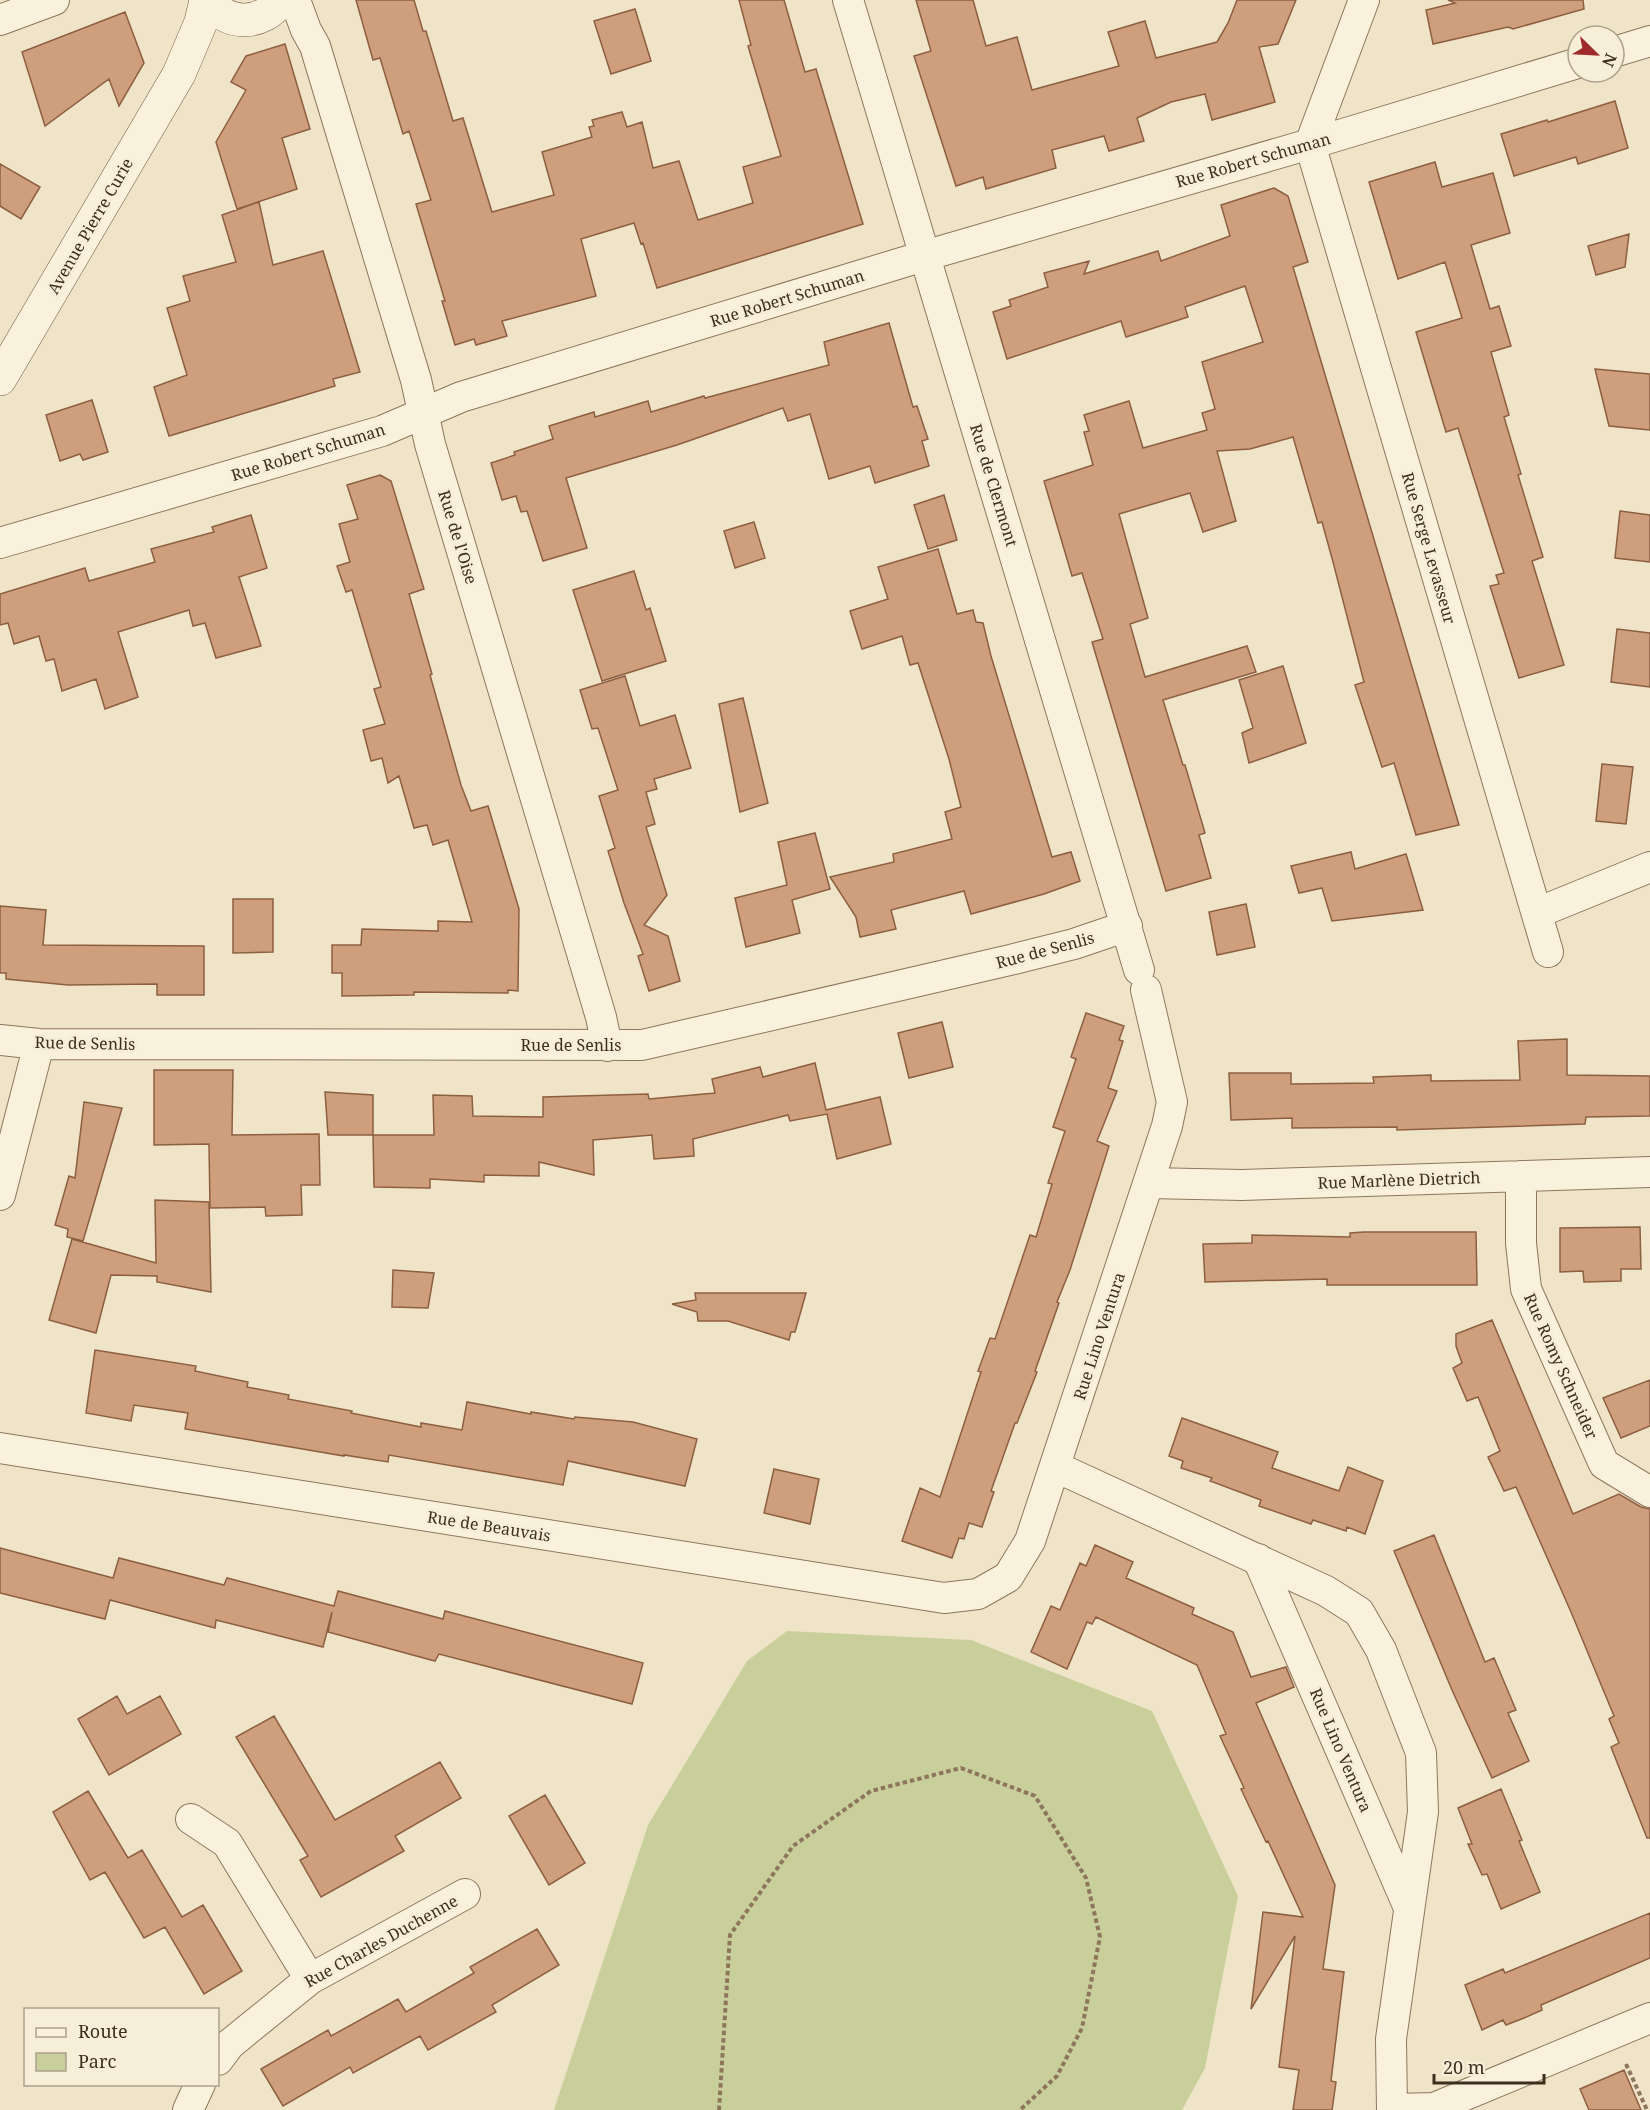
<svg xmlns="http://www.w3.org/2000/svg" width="1650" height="2110" font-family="'Noto Serif',serif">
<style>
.green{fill:#c9cf9b}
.building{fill:#cf9f7d;stroke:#8d5f41;stroke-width:1.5}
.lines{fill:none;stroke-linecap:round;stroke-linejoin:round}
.minor-casing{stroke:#8d765c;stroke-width:32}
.secondary-casing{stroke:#6f573f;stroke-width:34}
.path{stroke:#8d765c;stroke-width:4;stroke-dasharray:4.5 3;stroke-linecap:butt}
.minor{stroke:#faf1dc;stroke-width:30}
.secondary{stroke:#faf1dc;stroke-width:33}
.labels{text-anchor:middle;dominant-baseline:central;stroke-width:6;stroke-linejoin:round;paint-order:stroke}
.street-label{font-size:16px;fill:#3d2e20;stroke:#f7eed8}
</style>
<rect width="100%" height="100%" fill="#f0e4c8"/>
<path class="green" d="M787 1631 971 1640 1152 1711 1238 1896 1205 2068 1182 2110H554L648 1825 747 1661Z"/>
<path class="building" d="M356 0H414L423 31H426L453 121 463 118 492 212 554 195 542 152 592 137 589 127 594 126 592 120 622 112 627 127 642 122 653 168 679 161 698 220 753 203 743 167 781 156 748 46 751 45 739 0H784L805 72 816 69 863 224 657 288 643 243 641 244 634 223 581 239 596 296 502 321 507 336 476 345 474 339 455 345 442 301H445L416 204 431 200 409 131 403 134 380 58 373 60Z
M916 0H973L986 46 1017 37 1032 90 1119 66 1108 32 1145 21 1156 58 1217 42 1228 23 1237 0H1296L1278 44 1259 47 1275 102 1212 120 1205 94 1171 102 1137 118 1144 141 1109 151 1104 136 1052 150 1056 168 986 189 983 177 956 186 914 56 931 51Z
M1448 0H1583L1584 9 1513 29 1508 27 1433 44 1426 10 1455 3Z
M635 9 651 61 611 74 594 21Z
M125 12 144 63 119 106 109 79 45 126 22 52Z
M285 44 310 129 282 138 297 189 237 209 216 142 246 90 231 82 246 56Z
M1615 101 1628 148 1578 164 1576 157 1514 176 1501 134 1547 120 1548 122Z
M1435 162 1442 187 1493 173 1510 233 1471 245 1490 309 1499 306 1511 346 1491 352 1509 415 1504 417 1521 474 1518 475 1543 557 1532 561 1564 665 1519 678 1490 586 1499 584 1496 575 1504 573 1458 428 1446 432 1416 332 1462 318 1445 262 1398 279 1369 182Z
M0 164 40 187 21 219 0 206Z
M1274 188 1288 196 1308 262 1293 267 1459 825 1416 835 1394 763 1382 767 1355 685 1364 682 1333 562 1322 522 1318 523 1293 437 1250 449 1217 451 1236 521 1203 532 1190 493 1119 514 1148 618 1130 624 1145 677 1247 646 1256 672 1163 700 1183 765H1185L1205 833 1199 835 1211 878 1166 891 1092 642 1103 639 1082 573 1072 576 1044 481 1093 465 1084 432 1089 431 1084 415 1129 401 1143 448 1207 430 1202 413 1215 409 1202 362 1263 342 1245 286 1185 307 1188 317 1126 337 1121 321 1007 359 993 312 1011 306 1009 300 1048 287 1044 273 1089 261 1084 274 1158 251 1161 261 1230 236 1221 205Z
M259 202 273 265 323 251 360 372 333 379 335 386 169 436 154 387 187 375 167 308 190 301 183 276 236 262 222 215Z
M1629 234 1625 267 1596 275 1588 246Z
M889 323 913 407 917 406 928 439 922 441 929 466 875 483 870 466 829 479 810 414 788 421 783 408 677 445 566 478 587 548 543 561 527 511 521 512 516 496 502 500 491 463 515 455 514 452 553 439 549 426 594 412 595 417 648 401 651 412 704 396 705 398 829 365 824 342Z
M1595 369 1650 374V430L1609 426Z
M92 400 108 452 83 460 80 454 60 461 46 415Z
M380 475 391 481 424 589 409 594 432 674 430 675 461 785 471 811 488 806 519 909 518 991 508 990V993L414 992V995L342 996V973H332V945H361L362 929 438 931V921L472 922 448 840 433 845 427 825 414 828 399 776 388 783 382 758 371 761 363 730 385 724 374 689 381 687 352 590 346 592 337 566 350 562 339 524 358 519 347 485Z
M944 495 957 540 928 549 914 505Z
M1620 511 1650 515V562L1615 558Z
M251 515 267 568 239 577 261 646 216 658 205 623 193 626 189 610 118 632 138 697 105 709 96 679 62 691 54 659 46 661 39 636 14 644 8 623 0 625V594L85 568 89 581 155 562 151 549 214 532 212 527Z
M754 522 765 558 735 568 724 531Z
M938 549 957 614 973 610 976 622 983 623 991 656 1052 857 1071 852 1080 881 1044 894 971 914 964 891 891 910 896 929 860 937 856 917 830 877 894 862 893 854 952 839 945 812 961 807 949 759 918 663 910 665 902 636 862 649 850 611 888 599 878 567Z
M634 571 646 610 650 608 666 661 602 681 573 590Z
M1617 629 1650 633V687L1611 682Z
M1283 666 1306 743 1249 763 1242 733 1253 728 1239 680Z
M625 676 640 726 675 715 691 768 654 779 657 789 646 792 655 824 646 827 667 895 644 925 668 936 680 981 649 991 638 956 643 954 624 903 608 851 615 848 599 796 618 790 598 728 592 729 580 690Z
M743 698 768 803 740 812 719 704Z
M1602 764 1633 767 1626 824 1596 821Z
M815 833 830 889 792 900 800 933 746 947 735 898 787 885 778 842Z
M1351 852 1355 869 1406 854 1423 910 1332 921 1322 888 1299 893 1291 866Z
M233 899H273V952L233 953Z
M1246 904 1255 947 1217 955 1209 912Z
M0 906 46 910 43 945 204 946V995H157V984L68 985 6 979V973H0Z
M1086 1013 1124 1026 1119 1040 1123 1041 1108 1088 1117 1091 1097 1141 1109 1146 1070 1270 1057 1302 1059 1303 1035 1371 1037 1372 1017 1423H1015L991 1491 994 1492 982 1527 969 1523 964 1539 959 1538 952 1558 902 1541 920 1488 940 1497 981 1372 978 1371 990 1338 995 1339 1030 1235 1036 1237 1052 1184 1048 1183 1065 1131 1053 1127 1076 1059 1071 1057Z
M942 1022 953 1067 909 1078 898 1033Z
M1567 1039V1075L1650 1076V1116L1586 1117 1585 1124 1397 1130V1127L1292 1128V1118L1231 1120 1229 1073H1291V1084L1374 1083 1373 1077 1431 1075V1081L1520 1080 1518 1041Z
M815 1063 826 1110 880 1097 891 1144 837 1159 827 1114 790 1121 788 1115 693 1139 694 1156 654 1159 652 1135 593 1140 594 1175 539 1162V1176L484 1175V1182L430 1179V1188L374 1187 373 1135H434L433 1095 472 1096 473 1116 543 1117V1097L648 1094 649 1099 715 1093 712 1079 760 1067 763 1077Z
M154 1070H233L232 1135 319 1134 320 1185H301L302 1215 266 1216 265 1207 210 1208 209 1144 154 1145Z
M325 1092 373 1095V1135H328Z
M84 1102 122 1108 83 1241 67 1237 68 1229 55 1225 69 1176 75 1178Z
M155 1200 209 1202 211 1292 157 1282V1276L111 1275 96 1333 49 1320 72 1239 156 1263Z
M1640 1227 1641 1269H1621V1281L1584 1282 1583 1271 1560 1272V1228Z
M1364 1232H1476L1477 1285H1327V1279L1205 1282 1203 1244 1252 1243V1235L1350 1237V1233Z
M393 1270 434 1273 428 1308 392 1307Z
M695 1293H806L795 1332H791L789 1340 728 1321H698L697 1312 672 1304 696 1300Z
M1492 1320 1573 1514 1619 1494 1641 1507 1650 1509V1838H1647L1611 1747 1619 1743 1609 1719 1614 1716 1571 1612 1516 1487 1504 1491 1488 1457 1500 1451 1478 1397 1467 1401 1453 1368 1462 1363 1456 1346V1334Z
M95 1350 196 1366 195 1371 248 1382 247 1387 289 1395 288 1399 352 1411 351 1413 421 1427V1423L462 1430 467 1402 531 1414V1412L574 1419 575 1417 633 1422 697 1439 685 1486 568 1461 563 1485 389 1455 388 1462 344 1455V1456L185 1429 188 1413 134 1405 131 1421 86 1413Z
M1650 1380V1426L1621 1438 1603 1398Z
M1182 1418 1278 1452 1272 1468 1339 1491 1348 1467 1383 1481 1365 1534 1347 1527 1346 1531 1313 1520 1311 1524 1259 1506 1261 1500 1210 1481 1212 1478 1181 1468 1183 1461 1169 1456Z
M774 1469 819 1479 810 1524 764 1513Z
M1434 1535 1485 1662 1494 1658 1516 1710 1508 1713 1529 1761 1492 1778 1452 1690 1394 1551Z
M1095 1545 1133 1562 1126 1578 1194 1608 1192 1614 1233 1632 1251 1677 1286 1667 1294 1687 1256 1703 1335 1885 1323 1969 1344 1972 1331 2081 1336 2082 1332 2110H1293L1299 2070 1279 2067 1295 1936 1251 2009 1263 1912 1303 1917 1268 1841 1266 1842 1241 1789 1244 1788 1220 1736 1226 1734 1197 1665 1096 1617 1092 1624 1087 1622 1067 1669 1031 1652 1051 1606 1060 1610 1080 1563 1086 1566Z
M0 1548 113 1578 119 1558 224 1585 227 1578 334 1606 338 1591 443 1619 445 1611 643 1663 632 1704 439 1654 435 1661 328 1632 332 1612 323 1647 216 1620 215 1628 110 1600 105 1619 0 1593Z
M117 1696 127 1714 160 1696 181 1734 109 1775 78 1719Z
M274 1716 335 1820 440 1762 461 1798 395 1836 404 1851 321 1897 300 1860 308 1856 236 1737Z
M1501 1789 1522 1840 1519 1841 1540 1892 1501 1909 1487 1874 1482 1875 1468 1844H1472L1458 1808Z
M88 1791 128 1858 142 1850 182 1917 203 1905 242 1971 204 1994 165 1927 144 1938 105 1872 90 1880 53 1812Z
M545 1795 585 1863 549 1885 509 1816Z
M1650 1913V1958L1541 2005 1542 2010 1524 2018 1506 2025 1503 2020 1482 2030 1465 1985 1503 1969 1505 1973Z
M537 1929 559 1965 492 2005 496 2012 428 2050 420 2036 353 2073 350 2067 283 2106 261 2069 328 2030 331 2036 398 1999 406 2012 474 1973 470 1967Z
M1624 2070 1641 2110H1589L1580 2089Z"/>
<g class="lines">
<defs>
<path id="minor" d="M295 0 306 30 315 46 416 380 430 444 601 1017 607 1046
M848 0 1139 970
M1364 0 1310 144 1548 952
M0 20 54 0
M1614 52 1650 41
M0 543 382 431 461 397 924 256 1310 144 1578 63
M1537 913 1650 867
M0 1040 39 1044 642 1045 1010 960 1074 944 1127 926
M1521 1176V1243L1526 1289 1604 1464 1650 1492
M1149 1183 1242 1185 1650 1172
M0 1195 39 1044
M0 1448 944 1598 978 1594 1008 1577 1030 1541 1167 1126 1172 1102 1146 990
M1056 1467 1326 1591 1359 1612 1381 1650 1421 1753 1423 1812 1391 2039 1392 2110
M1258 1559 1409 1908
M191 1819 227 1843 310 1979
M218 2060 230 2044 310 1979 465 1894
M1392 2109 1434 2108 1650 2018
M188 2110 200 2084"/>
<path id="secondary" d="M208 0C227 27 262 26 281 0
M0 379 179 74 201 22 206 0"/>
</defs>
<use href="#minor" class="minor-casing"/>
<use href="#secondary" class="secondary-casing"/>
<path class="path" d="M1626 2064 1647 2110
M719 2110 730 1935 793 1846 871 1791 961 1768 1035 1796 1086 1878 1100 1937 1082 2028 1057 2076 1020 2110"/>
<use href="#minor" class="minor"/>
<use href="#secondary" class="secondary"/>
</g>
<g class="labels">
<g class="street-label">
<text transform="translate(1253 160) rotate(-16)">Rue Robert Schuman</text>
<text transform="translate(90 226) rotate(-60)">Avenue Pierre Curie</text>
<text transform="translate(787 298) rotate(-17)">Rue Robert Schuman</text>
<text transform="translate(308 452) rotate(-17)">Rue Robert Schuman</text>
<text transform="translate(994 485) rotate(73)">Rue de Clermont</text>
<text transform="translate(458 537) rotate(73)">Rue de l'Oise</text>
<text transform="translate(1429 548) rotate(74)">Rue Serge Levasseur</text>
<text transform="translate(1045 950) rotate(-15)">Rue de Senlis</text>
<text transform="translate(85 1043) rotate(1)">Rue de Senlis</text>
<text x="571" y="1045">Rue de Senlis</text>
<text transform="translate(1399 1180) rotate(-2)">Rue Marlène Dietrich</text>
<text transform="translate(1099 1336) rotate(-72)">Rue Lino Ventura</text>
<text transform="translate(1561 1366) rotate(66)">Rue Romy Schneider</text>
<text transform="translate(489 1526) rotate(9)">Rue de Beauvais</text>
<text transform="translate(1341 1750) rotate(67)">Rue Lino Ventura</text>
<text transform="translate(381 1941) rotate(-29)">Rue Charles Duchenne</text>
</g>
</g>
<rect x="24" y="2008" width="195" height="78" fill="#f7eed8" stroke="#ada18e" stroke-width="1.5"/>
<rect x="36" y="2028" width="30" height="9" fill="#faf1dc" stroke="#ada18e" stroke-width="1.5"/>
<text x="78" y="2038" font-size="18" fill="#3d2e20">Route</text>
<rect x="36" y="2053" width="30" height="18" fill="#c9cf9b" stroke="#ada18e" stroke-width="1.5"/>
<text x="78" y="2068" font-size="18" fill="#3d2e20">Parc</text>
<g transform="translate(1596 54) rotate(114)"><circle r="28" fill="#f7eed8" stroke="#ada18e" stroke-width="1.5"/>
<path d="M0-4.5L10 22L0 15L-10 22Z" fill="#9e2a2b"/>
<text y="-9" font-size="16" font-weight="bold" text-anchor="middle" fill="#3d2e20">N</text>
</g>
<path d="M1434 2074v9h110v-9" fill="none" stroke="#3d2e20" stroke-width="3"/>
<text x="1443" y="2074" font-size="18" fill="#3d2e20" stroke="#f7eed8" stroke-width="4.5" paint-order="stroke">20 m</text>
</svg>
